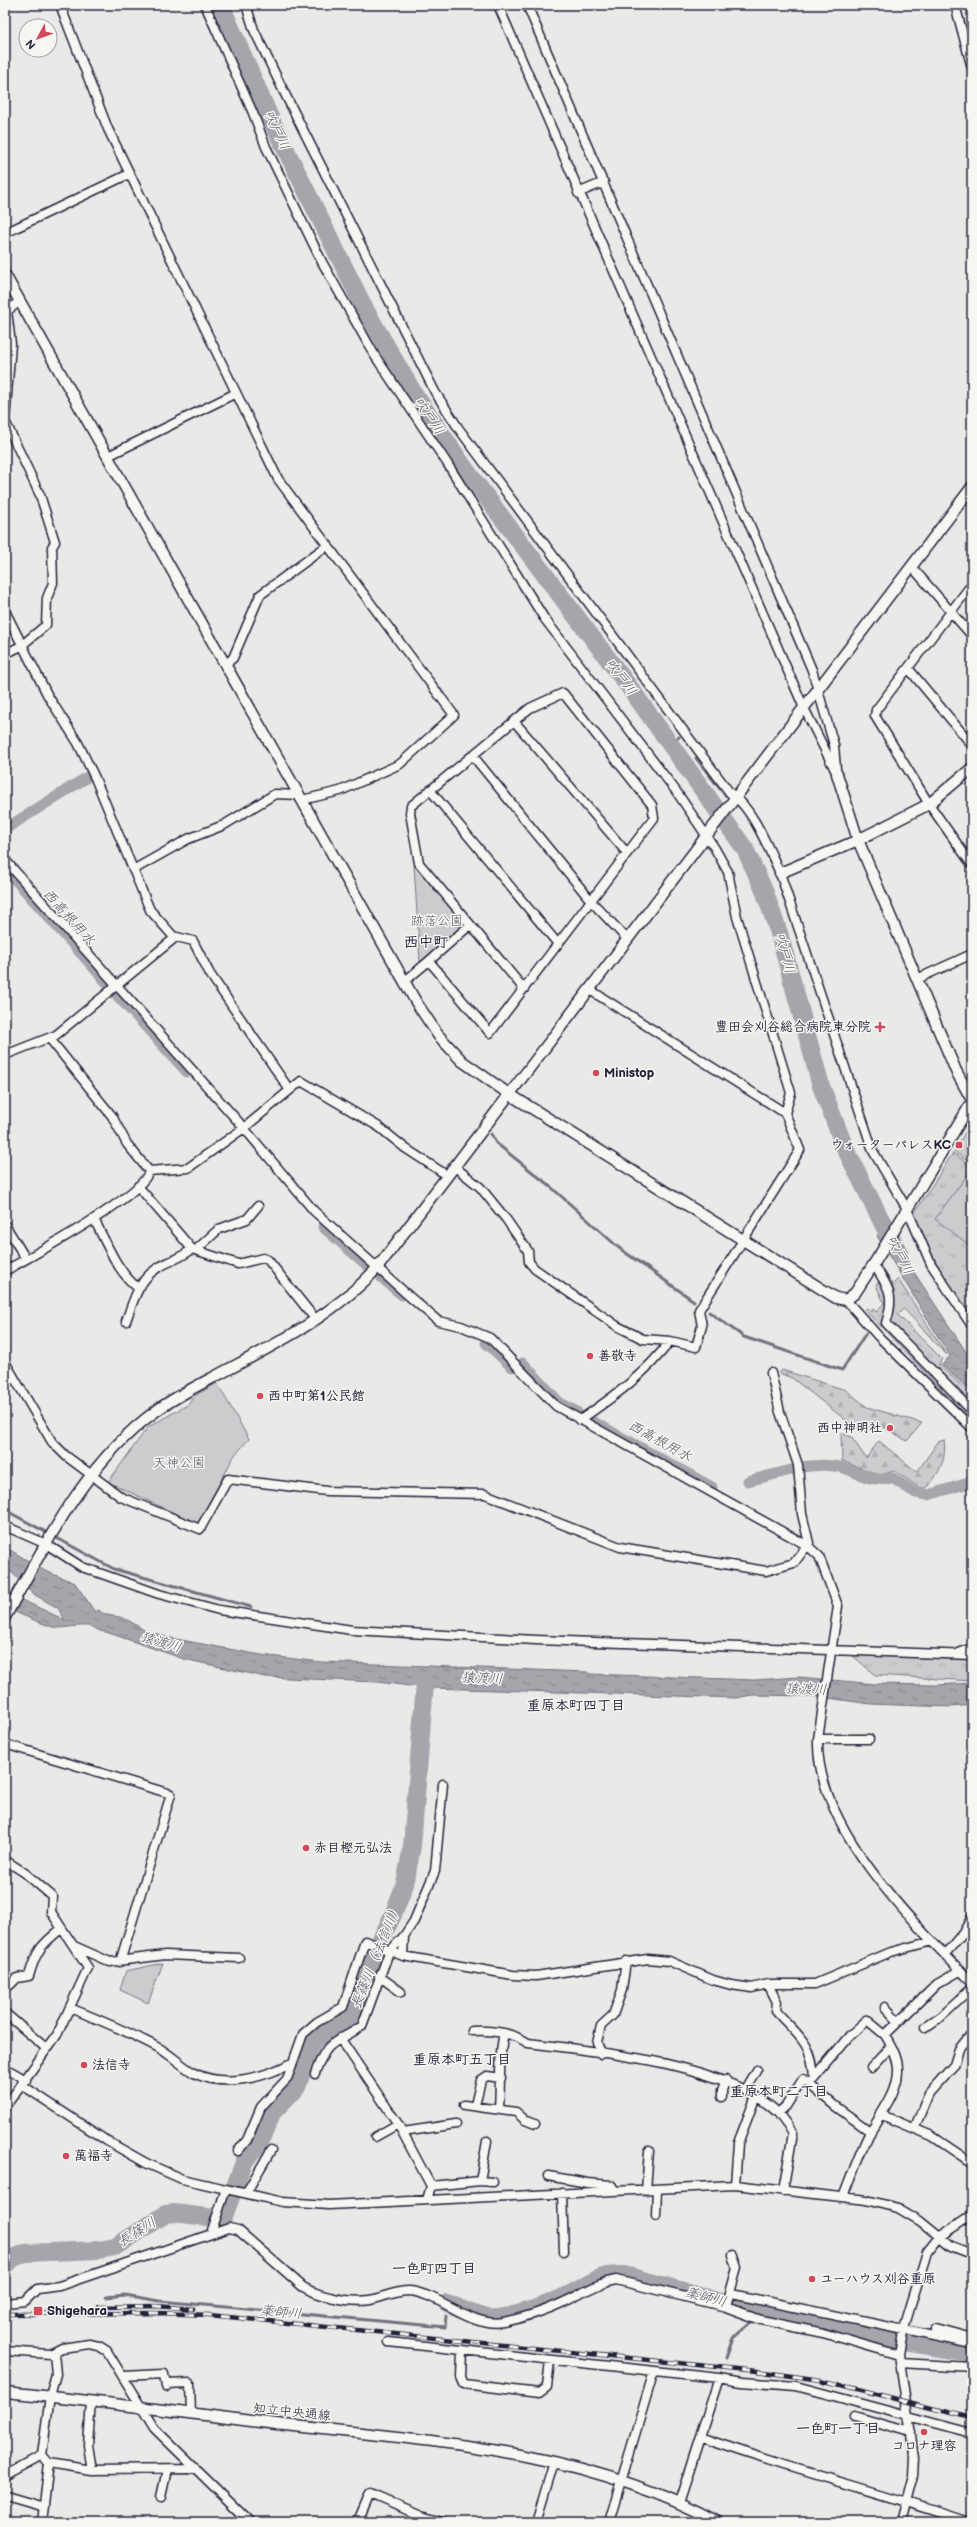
<svg xmlns="http://www.w3.org/2000/svg" width="977" height="2527" font-family="'Balsamiq Sans','Klee One',sans-serif">
<style>
.grass{fill:url(#grass-tufts);stroke:#777784}
.forest{fill:url(#forest-firs);stroke:#777784}
.park{fill:#ccccce;stroke:#777784}
.water{fill:url(#water-ripples);stroke:#71717f}
.lines{fill:none;stroke-linecap:round;stroke-linejoin:round}
.stream{stroke:#71717f;stroke-width:3}
.canal{stroke:#a5a5ac;stroke-width:11}
.river{stroke:#a5a5ac;stroke-width:18}
.minor-casing{stroke:#22223b;stroke-width:11}
.tertiary-casing{stroke:#22223b;stroke-width:13}
.minor{stroke:#f6f6f2;stroke-width:8}
.tertiary{stroke:#f6f6f2;stroke-width:10}
.rail-casing{stroke:#22223b;stroke-width:4.5}
.rail{stroke:#f6f6f2;stroke-width:3;stroke-dasharray:9;stroke-linecap:butt}
.poi-dot{fill:#d1495b;stroke:#f6f6f2;stroke-width:1.5}
.labels{text-anchor:middle;dominant-baseline:central;stroke-width:3;stroke-linejoin:round;paint-order:stroke}
.park-label{font-size:13px;fill:#555567;stroke:#f6f6f2}
.poi-label{font-size:13px;font-weight:bold;fill:#22223b;stroke:#f6f6f2;text-anchor:start}
.street-label{font-size:13px;fill:#22223b;stroke:#f6f6f2}
.water-label{font-size:14px;font-style:italic;fill:#565668;stroke:#f6f6f2}
.neighbourhood-label{font-size:14px;font-weight:bold;fill:#22223b;stroke:#f6f6f2}
.quarter-label{font-size:15px;font-weight:bold;fill:#22223b;stroke:#f6f6f2}
</style>
<defs>
<pattern id="grass-tufts" width="24" height="20" patternUnits="userSpaceOnUse"><rect width="24" height="20" fill="#ccccce"/><path d="M3 7l-1-3M5 7V3M7 7l1-3M15 17l-1-3M17 17v-4M19 17l1-3" fill="none" stroke="#afafb2"/></pattern>
<pattern id="forest-firs" width="22" height="20" patternUnits="userSpaceOnUse"><rect width="22" height="20" fill="#ccccce"/><path d="M5 1l3.5 6h-7zM16 11l3.5 6h-7z" fill="#afafb2"/></pattern>
<pattern id="water-ripples" width="26" height="14" patternUnits="userSpaceOnUse"><rect width="26" height="14" fill="#a5a5ac"/><path d="M2 4q2-2 4 0t4 0M15 11q2-2 4 0t4 0" fill="none" stroke="#86868d"/></pattern>
</defs>
<rect width="100%" height="100%" fill="#e9e9e7"/>
<filter id="ink" filterUnits="userSpaceOnUse"><feTurbulence type="fractalNoise" baseFrequency=".025" numOctaves="2"/><feDisplacementMap in="SourceGraphic" scale="8" xChannelSelector="R" yChannelSelector="G"/><feConvolveMatrix kernelMatrix="1 2 1 2 8 2 1 2 1" color-interpolation-filters="sRGB"/></filter>
<g filter="url(#ink)">
<path class="grass" d="M953 1153 972 1167V1306L968 1312C945 1282 930 1251 914 1217L915 1212Z
M884 1273 890 1287 898 1279 947 1355 904 1309 897 1314 942 1359 939 1364 962 1386 972 1388V1421L865 1310 867 1308 871 1312 873 1309 876 1312 884 1303 876 1285Z
M972 1652V1681L875 1675 852 1655 953 1659Z"/>
<path class="forest" d="M782 1370 846 1390 867 1407 922 1423 907 1441 877 1423 861 1432 792 1378 779 1373Z
M841 1433 851 1437 866 1458 879 1441 917 1472 938 1442 944 1440C947 1460 939 1473 927 1488H920L894 1471 880 1475 842 1461Z"/>
<path class="park" d="M414 865 462 922V927L420 962Z
M971 1123H972V1165L954 1151Z
M968 1174 972 1177V1247L935 1219Z
M217 1383 249 1439 234 1456 198 1524 108 1482 148 1427 189 1404 193 1397Z
M163 1963 148 2003 120 1990 126 1971Z"/>
<path class="water" d="M890 1217 907 1251 908 1263 972 1361V1386L964 1385 942 1365 950 1356 877 1236Z
M5 1547 45 1571 75 1583 95 1612 99 1610C105 1617 114 1615 123 1618 131 1621 137 1626 144 1630 151 1633 158 1633 165 1637L261 1655 321 1662 587 1672 590 1674 755 1680 799 1677 875 1684 936 1685 972 1683V1705L951 1707 871 1704 813 1696 752 1695 736 1698 433 1688 427 1707 417 1706 419 1687 377 1682 265 1677 184 1659 106 1632C98 1632 95 1627 88 1626 78 1625 67 1628 57 1628 51 1628 12 1611 5 1607V1592L65 1620 58 1608 35 1595 5 1566Z"/>
<g class="lines">
<path class="stream" d="M669 744 679 737
M696 758 725 795
M491 1134 496 1143 551 1187 619 1248 694 1301
M709 1312 744 1337 842 1370 866 1333
M5 1510 114 1569 251 1607
M106 2297 125 2295 160 2301 445 2327 446 2316
M760 2315 761 2310
M726 2358 733 2338 753 2321"/>
<path class="canal" d="M5 829 89 776
M5 868 110 986
M115 993 187 1072
M323 1227 368 1266
M382 1278 402 1295
M486 1343 512 1367
M523 1363 559 1402 577 1412
M594 1422 712 1487
M802 1467C815 1465 828 1464 840 1467 858 1472 874 1484 892 1478L916 1493 928 1495 972 1482
M748 1481 795 1469"/>
<path class="river" d="M221 5 272 122 366 311 413 392 466 470 630 688 745 849 764 890 779 933 821 1086 845 1148 894 1246
M5 2265 14 2258 25 2253 99 2250 115 2247 166 2214 174 2213 223 2219 244 2162 260 2142 272 2113 297 2087 312 2043 322 2034 346 2022 354 2013 375 1951 393 1915 405 1884 412 1846 425 1683
M447 2303C460 2308 474 2316 488 2318 510 2320 556 2302 576 2291 595 2280 601 2274 624 2275L732 2304 879 2338 972 2353"/>
<defs>
<path id="minor" d="M60 5 108 129 278 479 454 715 400 764 340 791 302 800
M205 5 253 113 266 147 322 262 375 356 447 463 544 618 676 791 714 847 728 872 737 917 791 1093 785 1113 800 1150 699 1310 702 1326 696 1347 670 1341 643 1339 617 1326 535 1269 529 1262 528 1251 506 1219 480 1187 455 1167
M246 5 254 30 283 90 435 392 459 429 730 793C752 806 769 850 780 873L873 1151 907 1209 931 1264 972 1326
M498 5 804 708 837 774
M527 5 812 670 834 745 836 769
M955 5 972 68
M578 193 604 182
M5 233 129 174
M108 456 236 393
M912 567 972 636
M972 584 876 710 875 716 929 804 972 865
M5 611 48 696 78 743 95 778 150 910 173 936 193 941 210 974 289 1089
M5 654 21 646 46 625 47 598 53 583 52 547 55 542 40 495 5 421 11 344 7 311 20 301
M226 664 233 658 260 595 328 545
M908 668 972 745
M514 721 627 853
M473 756 592 902 628 940
M430 790 558 944
M5 860 244 1128 314 1211 410 1297 438 1321 461 1326 490 1338 556 1406 808 1546 819 1556 838 1606 818 1739C815 1827 914 1924 972 1982
M133 870 188 839 224 825 275 794 300 795
M470 925 429 961 490 1033 654 818 652 805 563 693 530 708 411 806 410 813 419 863 524 989
M917 979 972 954
M405 981 429 961
M590 990 785 1113
M5 1055 56 1035 176 937
M149 1171 188 1168 244 1128 301 1081 379 1127 405 1148 448 1176
M94 1219C106 1242 117 1272 138 1288
M5 1225 26 1259
M192 1249 238 1264 263 1258 268 1260 316 1320
M197 1249 219 1229 247 1219 258 1206
M874 1265C889 1287 895 1296 886 1323L972 1411
M5 1271C31 1256 144 1196 149 1171L127 1144 112 1116 50 1039
M846 1300 879 1337 972 1428
M126 1321C133 1302 138 1281 156 1269 168 1261 182 1258 192 1249L138 1186
M5 1362 52 1442 66 1456 121 1497 200 1529 228 1479 327 1491 485 1494 620 1547 766 1571 794 1563 809 1543 802 1514 798 1465 780 1412 771 1373
M580 1420C612 1398 647 1373 670 1341
M5 1526 46 1544 82 1567 159 1594 219 1610 352 1630 536 1640 972 1655
M959 1653 972 1648
M818 1739H869
M5 1744 171 1794 120 1962
M5 1860 25 1873 52 1896 51 1912 88 1968 57 2035 5 2107
M74 1946 110 1962 165 1955 239 1958
M945 1954 963 1933 972 1917
M403 1956 404 1936
M379 1976 401 1992
M768 1984 777 2002 776 2011C798 2036 812 2042 814 2077
M10 1985 17 1978 29 1976C36 1951 41 1945 61 1929
M885 2007 898 2021
M70 2008C100 2020 131 2033 159 2048 171 2055 182 2066 194 2073 224 2088 265 2078 293 2062
M5 2013 47 2049
M926 2027 942 2016 972 1988
M472 2031C492 2030 510 2032 528 2043 599 2052 727 2063 778 2113
M340 2038 398 2124 431 2186
M601 2054 597 2042 601 2026 613 2015 622 1990 626 1961
M5 2068 26 2080
M871 2068 891 2046
M315 2074C328 2037 333 2046 362 2026L389 1952 404 1936 414 1921 435 1871 443 1784
M809 2084 850 2035 867 2020 885 2035
M22 2085 107 2141 146 2163 182 2179 283 2202 329 2205 735 2185 867 2200 898 2208 920 2221 951 2246 972 2254
M745 2089 756 2070
M722 2097V2090L726 2080
M464 2105 516 2112 525 2120 535 2124
M475 2105 481 2080 487 2076 501 2078
M499 2108C501 2082 498 2058 504 2033
M882 2115 932 2136 972 2163
M915 2127 929 2093 954 2065 959 2049 972 2033
M403 2132 456 2124
M375 2137 398 2124
M238 2151 247 2140 261 2107 287 2079 303 2034 317 2022 343 2007 365 1941 403 1956 513 1975 536 1976 648 1959 669 1961 713 1980 731 1985 752 1988 768 1984H815L891 1952 932 1941
M548 2176 588 2183 611 2185 617 2191
M480 2181 487 2141
M735 2185 738 2143 756 2096
M646 2190 649 2151
M783 2191 793 2133 778 2113 786 2106 803 2079 835 2106 871 2132
M246 2193 271 2150
M562 2193 564 2251
M843 2197C852 2175 859 2153 870 2132 880 2114 899 2091 898 2069 898 2057 891 2045 885 2035L937 1984 960 1971
M427 2200 431 2186 480 2181 493 2182
M656 2215 657 2189
M211 2233 226 2189
M733 2255 737 2268 726 2307 761 2320 823 2333 899 2355
M731 2294 972 2344
M5 2303 25 2301 37 2289 59 2286 229 2228 238 2230 303 2287C321 2297 350 2303 370 2300 384 2297 395 2291 409 2291 439 2293 471 2328 503 2322 523 2318 545 2311 564 2302 582 2294 596 2283 616 2280L726 2307
M935 2329 972 2339
M388 2342 719 2378 742 2382 796 2386 972 2433
M5 2351 50 2354 62 2348 89 2344 99 2346 107 2351 154 2428 250 2522
M462 2351 461 2377 464 2384 539 2393 547 2387 550 2360
M54 2353 56 2374 50 2396 42 2455 49 2463 92 2470 194 2469
M900 2363 972 2367
M123 2376 164 2374 166 2387
M166 2384 190 2383 191 2413
M91 2401 88 2445 92 2470
M855 2417 911 2433
M700 2437C789 2469 880 2492 969 2522
M9 2473 42 2455
M161 2497 167 2470
M5 2498 6 2496 44 2507
M679 2502 719 2378
M42 2522 49 2463
M358 2522 370 2494 421 2516 443 2522
M536 2522 554 2462
M609 2522 654 2371
M901 2522 913 2476 914 2456 899 2355 904 2328 927 2252 939 2237 972 2215"/>
<path id="tertiary" d="M5 275 416 1002 438 1035 462 1061 509 1094 836 1298 846 1300 855 1293 877 1259 972 1102
M837 774 858 840 956 1071 972 1100
M780 873 858 840 929 804 972 768
M5 1617C45 1545 86 1461 156 1411 175 1397 195 1387 216 1376 274 1345 334 1316 378 1267L972 487
M5 2392C99 2401 192 2414 285 2425 433 2441 585 2450 718 2522"/>
</defs>
<use href="#minor" class="minor-casing"/>
<use href="#tertiary" class="tertiary-casing"/>
<use href="#minor" class="minor"/>
<use href="#tertiary" class="tertiary"/>
<defs>
<path id="rail" d="M99 2307 156 2306 193 2309
M5 2314 159 2313 209 2315 756 2371 821 2380 972 2418"/>
</defs>
<use href="#rail" class="rail-casing"/>
<use href="#rail" class="rail"/>
</g>
</g>
<g class="poi-dot">
<path d="M878 1021h4v4h4v4h-4v4h-4v-4h-4v-4h4z"/>
<circle cx="596" cy="1073" r="4"/>
<rect x="955" y="1141" width="8" height="8" rx="2"/>
<circle cx="590" cy="1356" r="4"/>
<circle cx="260" cy="1396" r="4"/>
<circle cx="890" cy="1428" r="4"/>
<circle cx="306" cy="1848" r="4"/>
<circle cx="84" cy="2065" r="4"/>
<circle cx="66" cy="2156" r="4"/>
<circle cx="812" cy="2279" r="4"/>
<rect x="33" y="2306" width="10" height="10" rx="2"/>
<circle cx="924" cy="2432" r="4"/>
</g>
<g class="labels">
<g class="park-label">
<text x="437" y="921">跡落公園</text>
<text x="179" y="1463">天神公園</text>
</g>
<g class="poi-label">
<text x="871" y="1027" text-anchor="end">豊田会刈谷総合病院東分院</text>
<text x="604" y="1073">Ministop</text>
<text x="951" y="1145" text-anchor="end">ウォーターパレスKC</text>
<text x="598" y="1356">善敬寺</text>
<text x="268" y="1396">西中町第1公民館</text>
<text x="882" y="1428" text-anchor="end">西中神明社</text>
<text x="314" y="1848">赤目樫元弘法</text>
<text x="92" y="2065">法信寺</text>
<text x="74" y="2156">萬福寺</text>
<text x="820" y="2279">ユーハウス刈谷重原</text>
<text x="47" y="2311">Shigehara</text>
<text x="924" y="2446" text-anchor="middle">コロナ理容</text>
</g>
<g class="street-label">
<text transform="translate(292 2412) rotate(6)">知立中央通線</text>
</g>
<g class="water-label">
<text transform="translate(277 130) rotate(65)">吹戸川</text>
<text transform="translate(429 416) rotate(56)">吹戸川</text>
<text transform="translate(621 677) rotate(53)">吹戸川</text>
<text transform="translate(69 917) rotate(48)">西高根用水</text>
<text transform="translate(785 953) rotate(74)">吹戸川</text>
<text transform="translate(900 1255) rotate(62)">吹戸川</text>
<text transform="translate(660 1441) rotate(29)">西高根用水</text>
<text transform="translate(161 1642) rotate(17)">猿渡川</text>
<text transform="translate(482 1678) rotate(3)">猿渡川</text>
<text transform="translate(806 1689) rotate(2)">猿渡川</text>
<text transform="translate(376 1956) rotate(-68)">長篠川（法信川）</text>
<text transform="translate(137 2232) rotate(-32)">長篠川</text>
<text transform="translate(706 2297) rotate(15)">薬師川</text>
<text transform="translate(281 2312) rotate(5)">薬師川</text>
</g>
<g class="neighbourhood-label">
<text x="576" y="1705">重原本町四丁目</text>
<text x="462" y="2059">重原本町五丁目</text>
<text x="779" y="2091">重原本町二丁目</text>
<text x="434" y="2268">一色町四丁目</text>
<text x="838" y="2428">一色町一丁目</text>
</g>
<g class="quarter-label">
<text x="426" y="942">西中町</text>
</g>
</g>
<rect width="977" height="2527" fill="none" stroke="#f6f6f2" stroke-width="20"/>
<rect x="10" y="10" width="957" height="2507" fill="none" stroke="#22223b" stroke-width="1.5" filter="url(#ink)"/>
<g transform="translate(38 38) rotate(229)"><circle r="19" fill="#f6f6f2" stroke="#a1a1a9"/>
<path d="M0-3L7 15L0 10L-7 15Z" fill="#d1495b"/>
<text y="-6" font-size="11" font-weight="bold" text-anchor="middle" fill="#22223b">N</text>
</g>
</svg>
